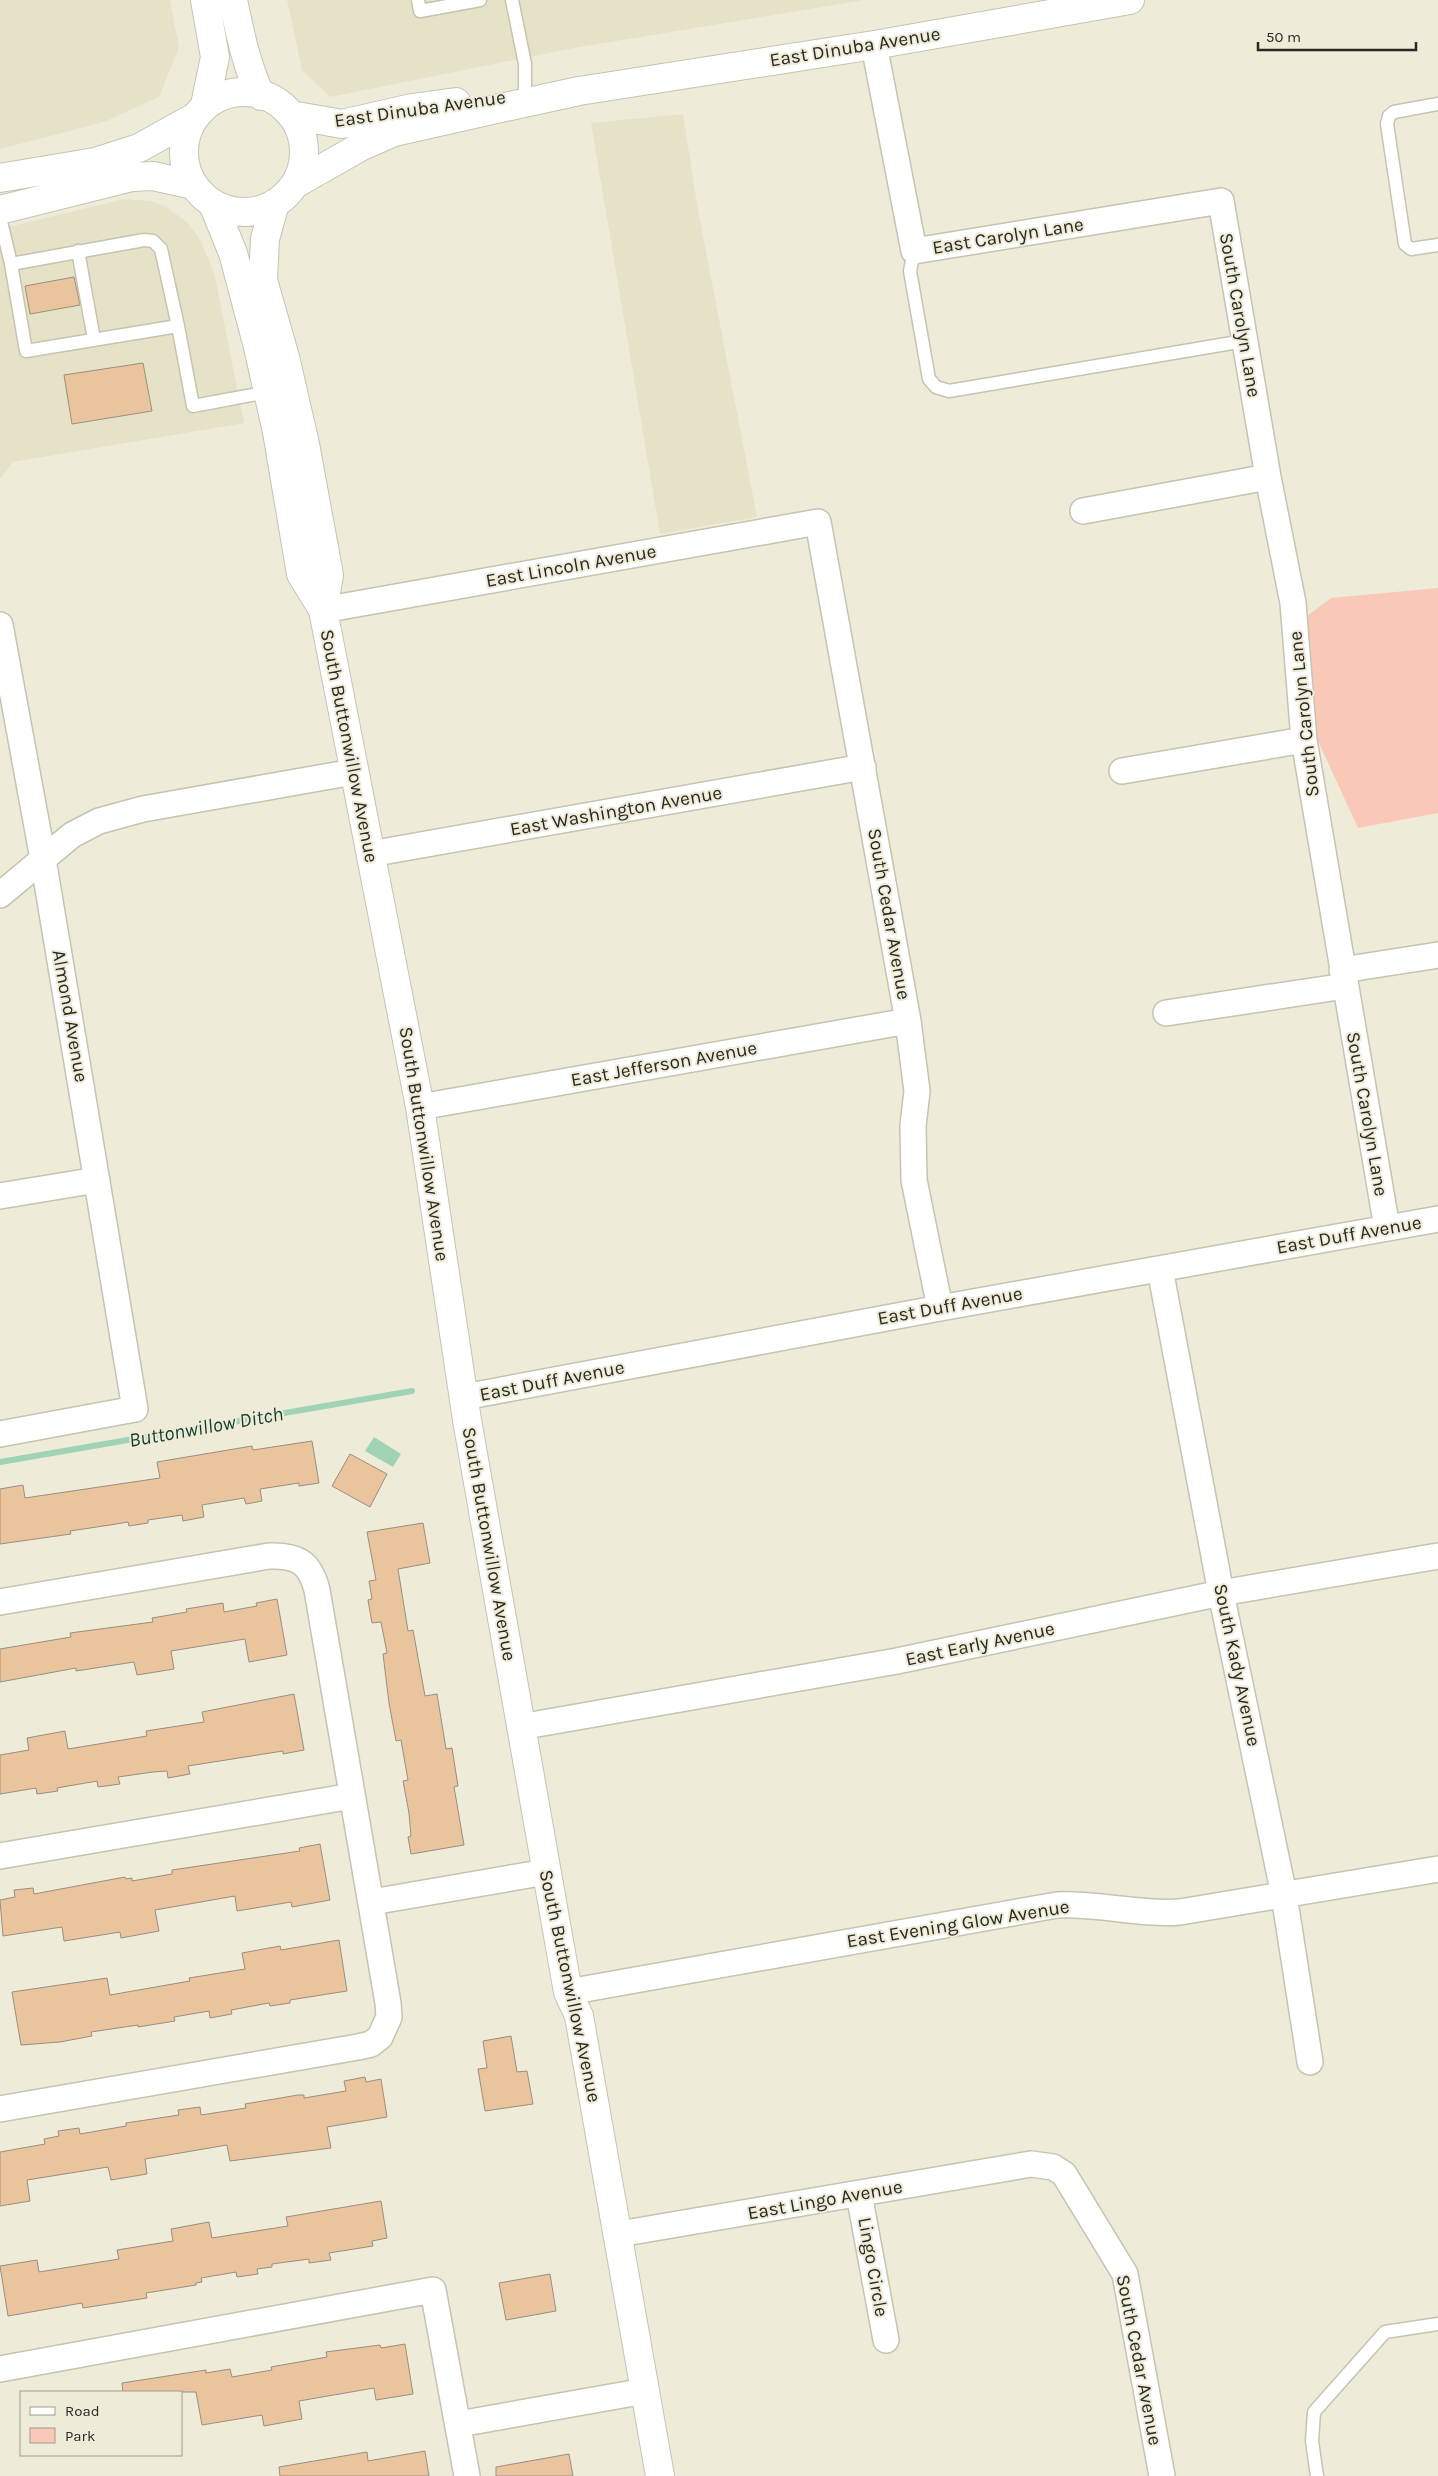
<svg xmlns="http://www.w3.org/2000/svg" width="1438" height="2476" font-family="Karla,sans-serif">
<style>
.built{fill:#e6e2c8}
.green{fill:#fac8b7}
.water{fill:#a0d3b5}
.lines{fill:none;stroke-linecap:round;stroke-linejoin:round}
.stream{stroke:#a0d3b5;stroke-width:6}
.building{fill:#e9c49c;stroke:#9b8e81}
.service-casing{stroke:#c6c3b1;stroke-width:15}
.minor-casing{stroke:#c6c3b1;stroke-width:28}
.tertiary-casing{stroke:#c6c3b1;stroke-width:30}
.service{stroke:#fff;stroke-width:12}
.minor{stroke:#fff;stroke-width:25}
.tertiary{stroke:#fff;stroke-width:28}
.labels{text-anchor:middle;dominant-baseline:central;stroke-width:4;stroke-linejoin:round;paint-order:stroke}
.street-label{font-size:19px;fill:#292821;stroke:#eeebd9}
.water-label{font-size:20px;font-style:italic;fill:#153d29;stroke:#eeebd9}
</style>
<rect width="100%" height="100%" fill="#eeebd9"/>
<path class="built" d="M0 0H170L179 48 159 97 104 122 0 149Z
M287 0H864L574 48 330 97 302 70Z
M683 114 698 210 757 517 660 534 591 123Z
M124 199 151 201 166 207 187 222 199 238 214 272 244 423 13 462 0 479V229Z"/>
<path class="green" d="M1438 588V813L1358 828 1296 693 1298 623 1331 598Z"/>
<path class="water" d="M374 1437 401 1454 393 1467 365 1451Z"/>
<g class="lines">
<path class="stream" d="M0 1462 412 1391"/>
</g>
<path class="building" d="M74 277 80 305 30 314 25 286Z
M143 363 152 411 72 424 64 375Z
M312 1441 319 1483 299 1486V1483L260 1489 262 1501 246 1504 244 1498 202 1505 204 1517 183 1521 182 1515 148 1520V1523L129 1526 128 1522 110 1525 70 1531 71 1534 0 1544V1489L23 1485 25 1498 160 1478 157 1462 252 1446 253 1450Z
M350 1454 387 1474 370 1507 332 1486Z
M423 1523 430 1563 398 1569 408 1631 413 1630 425 1696 437 1694 446 1749 452 1748 458 1786 454 1787 464 1845 411 1854 408 1837 411 1836 409 1813 403 1781 408 1780 401 1740 396 1741 389 1703 383 1654 387 1653 381 1622 372 1623 368 1600 372 1599 369 1581 376 1580 367 1532Z
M277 1599 287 1655 249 1662 245 1639 171 1651 174 1669 137 1675 134 1662 76 1671V1668L0 1682V1649L71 1637 70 1633 153 1622 152 1618 187 1612 186 1609 223 1603 224 1612 257 1606 256 1603Z
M294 1694 304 1750 283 1754V1751L188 1766 190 1774 168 1778 167 1771 153 1772 118 1777 120 1784 98 1787 97 1781 57 1788 58 1791 37 1794 36 1788 0 1794V1755L29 1750 27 1738 65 1731 68 1749 147 1736 146 1731 204 1722 202 1712Z
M320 1844 330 1900 292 1907 291 1902 237 1911 235 1896 155 1910 159 1931 121 1938 120 1932 64 1941 62 1927 3 1936 0 1900 15 1897 14 1890 33 1888 34 1894 125 1877 126 1879 132 1878V1881L172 1874V1870L300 1851 299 1848Z
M339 1940 347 1991 290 2000V2003L270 2006 269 2003 231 2010 232 2014 210 2018 209 2011 174 2017 175 2021 138 2027V2025L91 2032 92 2036 60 2042 21 2045 12 1992 107 1978 110 1995 190 1981 189 1978 245 1969 242 1953 280 1946 281 1950Z
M511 2036 517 2072 527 2071 533 2104 485 2111 478 2069 487 2068 483 2041Z
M365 2077 366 2082 381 2079 387 2117 327 2127 331 2148 230 2161 227 2145 145 2159 147 2174 111 2180 108 2167 27 2180 30 2201 0 2206V2152L45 2144 44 2139 59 2136 58 2131 79 2128 80 2134 126 2126V2123L179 2115 178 2110 200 2107 201 2115 246 2108 245 2104 298 2095H304V2098L346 2091 344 2081Z
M381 2201 387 2238 372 2241 373 2246 329 2253 331 2260 309 2263V2259L272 2264V2267L257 2269 258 2274 237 2277 236 2272 201 2278 202 2282 196 2283V2285L146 2293 147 2298 83 2308 82 2303 8 2316 0 2266 37 2260 39 2272 119 2259 117 2250 173 2241 171 2229 209 2222 212 2238 288 2226 286 2217Z
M550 2274 556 2311 506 2320 499 2283Z
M405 2344 413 2394 376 2400 374 2388 299 2401 302 2419 264 2426 262 2415 202 2425 196 2392H123L122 2383 206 2370V2373L230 2369 232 2377 272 2370 271 2367 327 2357 326 2352 380 2345 381 2348Z
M425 2451 429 2476H280L279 2467 367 2452 368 2461Z
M569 2454 573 2476H496V2467Z"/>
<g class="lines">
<defs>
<path id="service" d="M418 0 420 11 480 0
M512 0 525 64V95
M1438 104 1394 112 1389 116 1387 124 1405 244 1411 249 1438 245
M0 217 11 264 26 351 178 326 193 406 268 392
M78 251 94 339
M914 251 910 271 929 379 936 387 949 391 1244 341
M11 264 144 240 153 241 161 249 178 326
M1317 2476 1312 2441 1314 2412 1385 2332 1438 2324"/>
<path id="minor" d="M874 45 914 251 1221 201 1268 477 1293 603 1304 740 1387 1228
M1083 511 1268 477
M323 610 818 522 908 1021 917 1091 913 1126 914 1180 940 1308
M0 625 43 859 135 1409 0 1434
M1122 771 1304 740
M370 854 863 767
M0 895 72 835 99 821 143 809 353 772
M1342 970 1438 955
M1166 1013 1345 986
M420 1107 908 1021
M0 1196 97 1180
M1160 1269 1221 1593 1284 1895 1310 2062
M464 1397 940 1308 1438 1219
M0 1602 269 1556C297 1555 310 1562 317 1590L388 2003 389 2017 380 2037 371 2044 358 2047 0 2109
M520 1727 897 1661 1221 1593 1438 1556
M0 1856 352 1796
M372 1902 546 1872
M568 1992 1057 1905C1099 1903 1138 1915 1180 1912L1438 1869
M859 2194 886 2340
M619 2234 1031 2164 1053 2167 1064 2174 1125 2274 1162 2476
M0 2369 433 2290 467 2476
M459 2424 645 2391"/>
<path id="tertiary" d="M205 0 215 57 205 105
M233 0C240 33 246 65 261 96
M184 152a60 60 0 1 1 120 0a60 60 0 1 1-120 0Z
M291 115 342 124 412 108 456 102
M0 178 95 162 139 148 193 118
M295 184 360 147 394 132 510 106 579 91 874 45 1130 0
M275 203 265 239 263 280 285 357 305 444 329 575 323 610 420 1107 467 1420 568 1992 579 2016 660 2476
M213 204 233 253 258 347 277 432 301 574 323 610
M0 210 132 177 153 176 194 185"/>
</defs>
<use href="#service" class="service-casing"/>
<use href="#minor" class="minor-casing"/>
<use href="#tertiary" class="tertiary-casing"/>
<use href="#service" class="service"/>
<use href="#minor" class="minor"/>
<use href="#tertiary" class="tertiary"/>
</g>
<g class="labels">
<g class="street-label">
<text transform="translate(855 47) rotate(-9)">East Dinuba Avenue</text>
<text transform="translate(420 109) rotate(-8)">East Dinuba Avenue</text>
<text transform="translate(1008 236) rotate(-9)">East Carolyn Lane</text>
<text transform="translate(1240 315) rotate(80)">South Carolyn Lane</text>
<text transform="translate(571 566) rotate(-10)">East Lincoln Avenue</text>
<text transform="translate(1304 714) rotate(-96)">South Carolyn Lane</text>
<text transform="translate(349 746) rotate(79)">South Buttonwillow Avenue</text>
<text transform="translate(616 811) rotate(-10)">East Washington Avenue</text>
<text transform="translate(889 914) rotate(80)">South Cedar Avenue</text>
<text transform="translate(70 1016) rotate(80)">Almond Avenue</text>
<text transform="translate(664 1064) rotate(-10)">East Jefferson Avenue</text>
<text transform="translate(1367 1114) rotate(80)">South Carolyn Lane</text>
<text transform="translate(424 1144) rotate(81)">South Buttonwillow Avenue</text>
<text transform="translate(1349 1235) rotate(-10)">East Duff Avenue</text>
<text transform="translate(950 1306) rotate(-10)">East Duff Avenue</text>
<text transform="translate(552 1381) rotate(-11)">East Duff Avenue</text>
<text transform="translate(489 1544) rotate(80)">South Buttonwillow Avenue</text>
<text transform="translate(980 1644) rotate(-12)">East Early Avenue</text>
<text transform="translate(1237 1665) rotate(78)">South Kady Avenue</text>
<text transform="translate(958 1924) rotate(-9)">East Evening Glow Avenue</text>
<text transform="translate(570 1986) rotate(78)">South Buttonwillow Avenue</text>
<text transform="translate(825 2200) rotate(-10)">East Lingo Avenue</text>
<text transform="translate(873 2267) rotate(80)">Lingo Circle</text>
<text transform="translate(1139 2360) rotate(79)">South Cedar Avenue</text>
</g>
<g class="water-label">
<text transform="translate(206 1427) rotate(-10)">Buttonwillow Ditch</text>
</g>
</g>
<rect x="20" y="2391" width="162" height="65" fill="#eeebd9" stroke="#9f9d8f"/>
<rect x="30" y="2407" width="25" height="8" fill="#ffffff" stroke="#9f9d8f"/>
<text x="65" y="2416" font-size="15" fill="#292821">Road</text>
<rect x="30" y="2428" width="25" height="15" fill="#fac8b7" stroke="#9f9d8f"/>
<text x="65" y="2441" font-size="15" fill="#292821">Park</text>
<path d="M1258 42v8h158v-8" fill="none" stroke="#292821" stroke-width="2.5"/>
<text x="1266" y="42" font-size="15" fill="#292821" stroke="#eeebd9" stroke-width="4" paint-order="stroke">50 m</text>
</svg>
